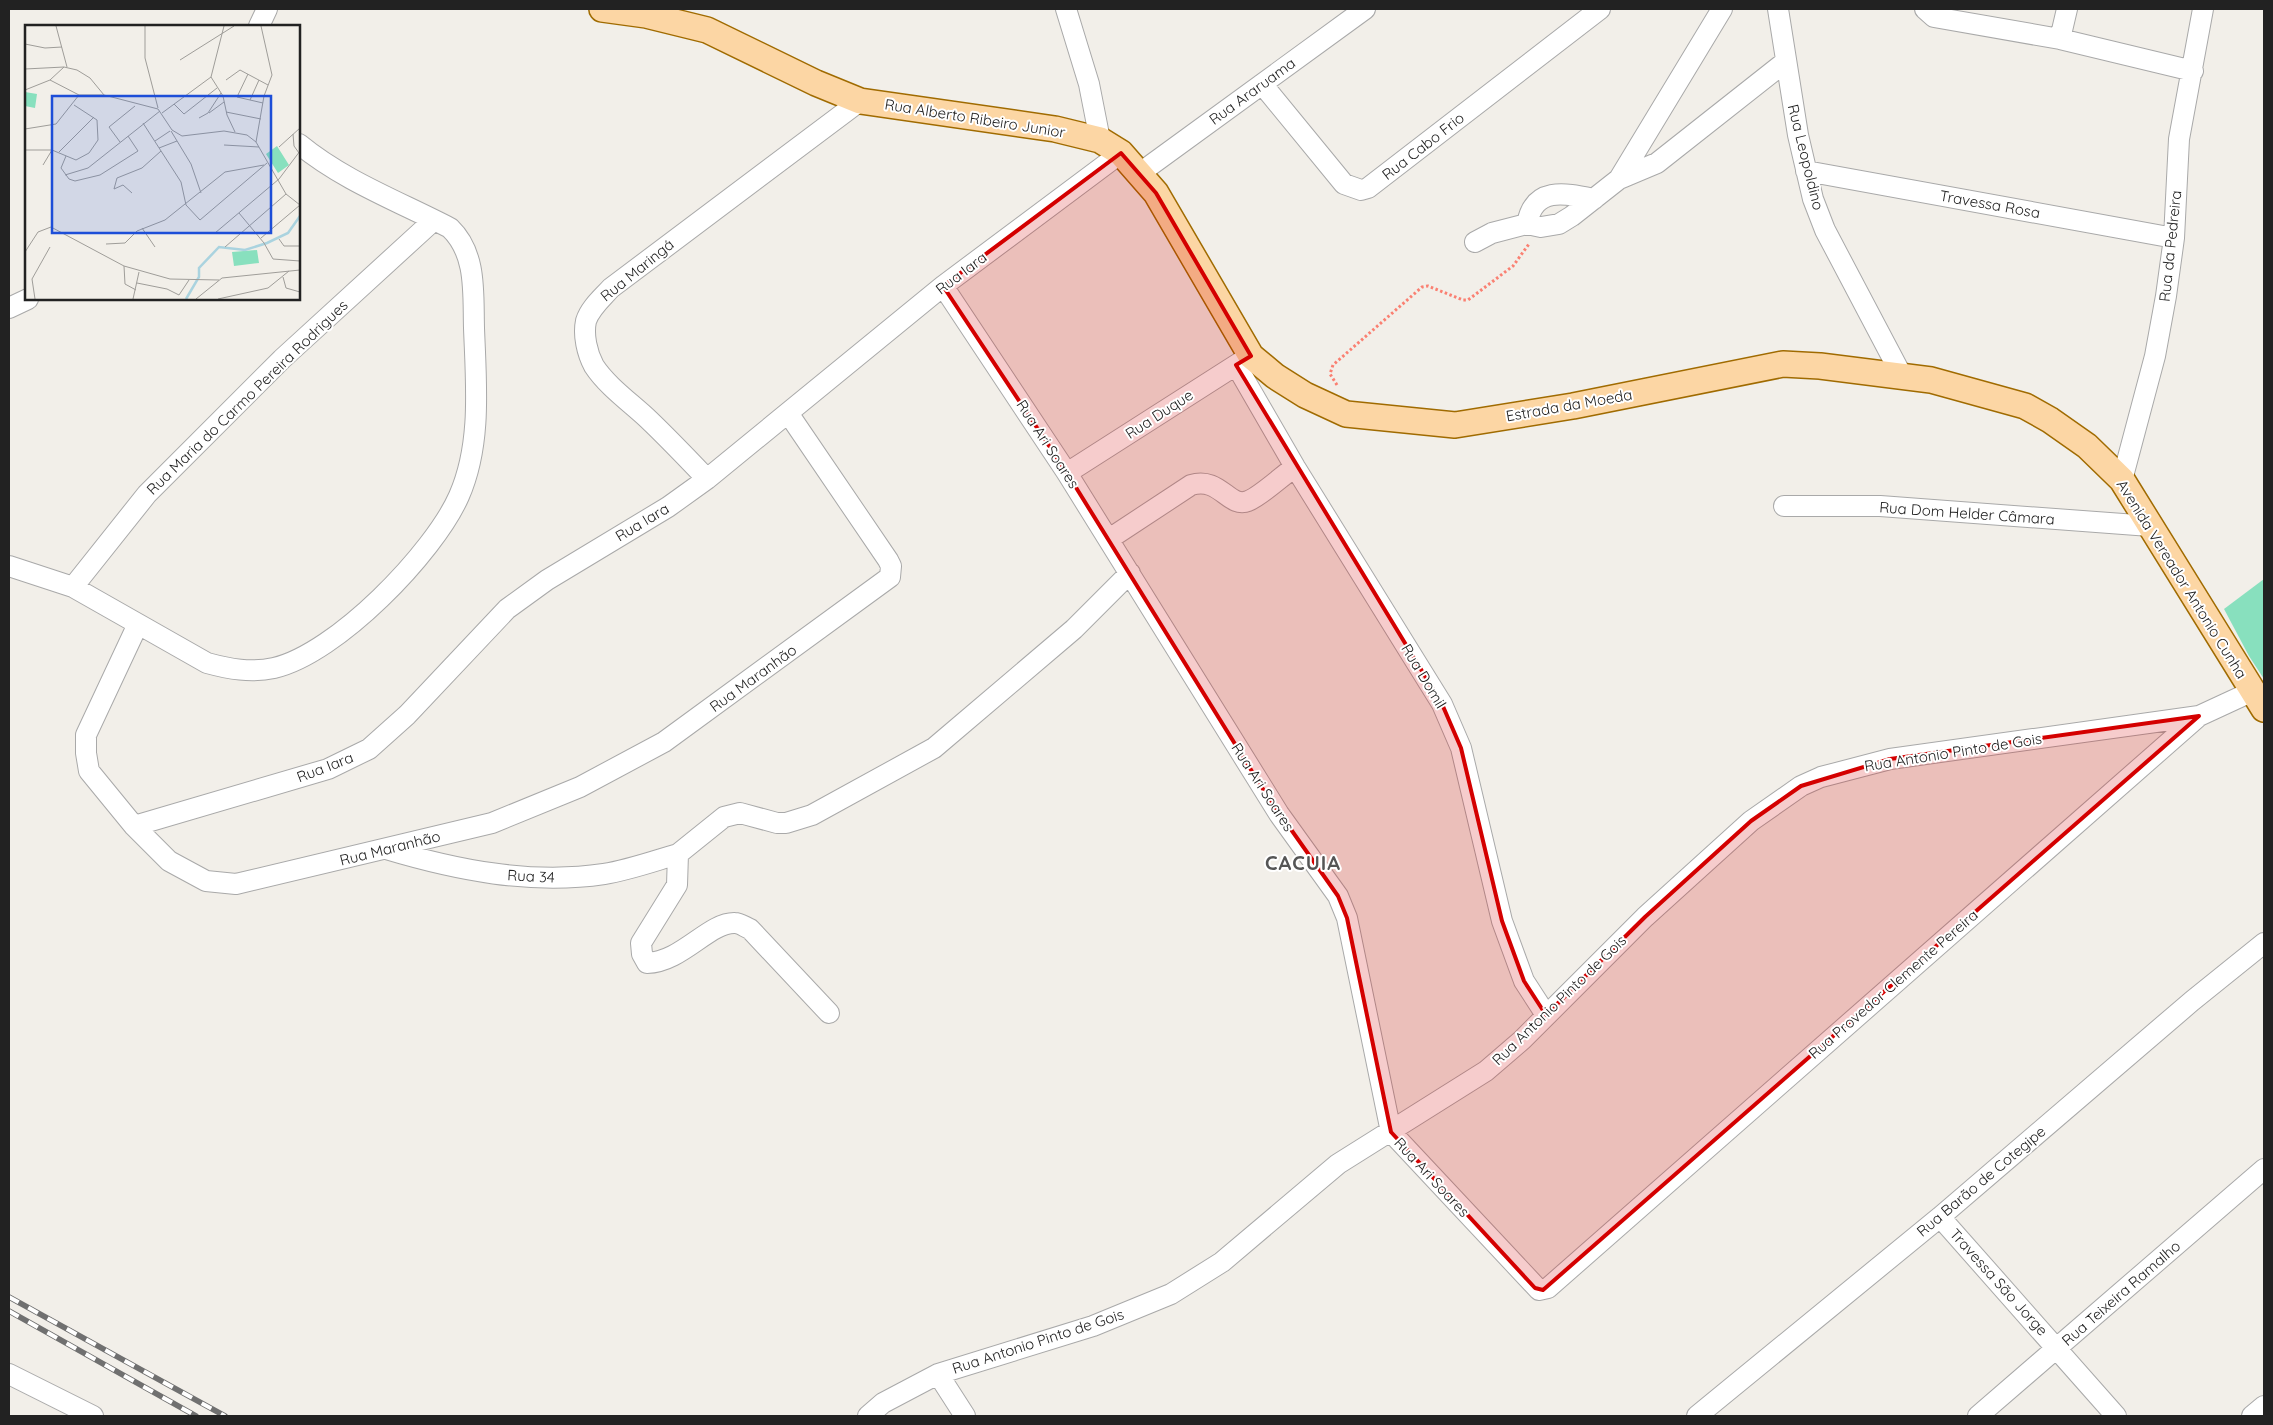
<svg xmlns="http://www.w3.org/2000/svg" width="2273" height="1425" font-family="Quicksand,sans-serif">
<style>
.pitch{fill:#88e0be}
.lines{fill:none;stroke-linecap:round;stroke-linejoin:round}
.minor-casing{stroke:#a9a9a9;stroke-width:22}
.major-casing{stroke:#a06b00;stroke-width:28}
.path{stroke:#fa8072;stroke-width:3;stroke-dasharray:2.5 2.5;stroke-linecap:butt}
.minor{stroke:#fff;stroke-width:20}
.major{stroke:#fcd6a4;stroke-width:25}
.rail-casing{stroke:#707070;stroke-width:5.5}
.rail{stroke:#fff;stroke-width:4;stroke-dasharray:11;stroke-linecap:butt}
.marked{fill:#d40000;fill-opacity:0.2;stroke:#d40000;stroke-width:4;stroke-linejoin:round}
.labels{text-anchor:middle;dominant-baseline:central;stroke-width:4;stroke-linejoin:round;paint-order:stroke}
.street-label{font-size:15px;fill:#222;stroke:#fff}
.district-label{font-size:20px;font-weight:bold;letter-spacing:1px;fill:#555;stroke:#fff}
.inset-river{fill:none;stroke:#aad3df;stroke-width:2.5}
.inset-road{fill:none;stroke:#9f9d99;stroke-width:1}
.view{fill:#1d4ed8;fill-opacity:0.15;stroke:#1d4ed8;stroke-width:2.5}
.inset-edge{fill:none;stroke:#222;stroke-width:2.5}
</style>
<rect width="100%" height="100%" fill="#f2efe9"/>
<path class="pitch" d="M2264 579V679L2249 656 2224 609Z"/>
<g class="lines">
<defs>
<path id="minor" d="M1066 9 1089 84 1100 140
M1778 9 1798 135 1813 199 1825 230 1902 376
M1925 9 1934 17 2060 39 2193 71
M259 26 267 9
M2060 39 2067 9
M1262 84 1344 184 1361 190 1368 188 1600 9
M1806 171 2174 238
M1140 173 1365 9
M1619 179 1657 163 1785 62
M1527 224 1541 227 1559 224 1572 216 1619 179 1722 9
M1475 242 1492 233 1527 224C1534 186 1565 193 1594 199
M943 286 1067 473 1279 814 1338 896 1347 918 1391 1132 1539 1290 1548 1288 2199 716 2253 691
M9 308 28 299
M1236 365 1295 467 1442 704 1461 748 1502 921 1524 981 1546 1015
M1067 473 1247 358
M707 479C688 459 669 439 648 419 631 403 607 386 594 366 587 353 583 335 586 321 590 308 602 298 611 288L860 101
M2122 480 2155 356 2166 296 2174 238 2179 139 2203 9
M1784 506H1880L2150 526
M1109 539 1191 485C1220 476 1229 509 1248 501 1261 496 1283 475 1295 467
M9 566 73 587 207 663C229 669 251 673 274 668 336 654 434 553 459 496 482 444 476 383 474 328 473 293 477 254 450 228 398 201 344 181 299 144
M73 587 147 494 282 359 434 220
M138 624 86 735V753L89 771 134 826 169 861 206 881 236 884 492 823 580 787 664 742 890 577 891 566 888 560 788 413
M134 826 328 769 369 749 407 715 507 609 547 580 668 507 707 479 943 286 1121 153
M386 849C456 870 531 885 604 874 629 870 654 861 678 854
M829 1013 750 929C745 927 740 923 735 923 709 922 682 962 647 963L642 954 641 943 677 885 678 854 724 817 740 813 777 823H786L812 815 934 748 1074 629 1130 573
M1940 1217 2116 1416
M9 1374 93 1416
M938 1374 965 1416
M868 1416 883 1403 938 1374 1093 1326 1171 1294 1222 1262 1338 1164 1486 1071 1522 1040 1645 917 1751 821 1801 786 1821 777 1890 759 2199 716
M1697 1416 1940 1217 2192 1001 2264 943
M1978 1416 2264 1169
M2252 1416 2264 1406"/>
<path id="major" d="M602 9 646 15 707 30 816 83 860 101 1055 129 1100 140 1121 153 1156 193 1251 356 1275 376 1305 395 1346 414 1455 425 1573 406 1783 364 1820 366 1931 380 2025 406 2050 420 2087 446 2122 480 2264 709"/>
</defs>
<use href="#minor" class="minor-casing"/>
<use href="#major" class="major-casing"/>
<path class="path" d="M1337 385 1330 374 1333 365 1422 287 1428 286 1463 300H1468L1513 266 1529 244"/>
<use href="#minor" class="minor"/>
<use href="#major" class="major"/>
<defs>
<path id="rail" d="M9 1297 225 1416
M9 1311 196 1416"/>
</defs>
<use href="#rail" class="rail-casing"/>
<use href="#rail" class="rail"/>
</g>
<path class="marked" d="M1121 153 1156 193 1251 356 1236 365 1442 704 1461 748 1502 921 1524 981 1546 1015 1645 917 1751 821 1801 786 1890 759 2199 716 1543 1290 1535 1288 1391 1132 1347 918 1338 896 1266 794 1067 473 943 286Z"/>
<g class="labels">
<g class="street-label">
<text transform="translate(1252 91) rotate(-36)">Rua Araruama</text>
<text transform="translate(975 118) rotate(9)">Rua Alberto Ribeiro Junior</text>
<text transform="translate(1423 146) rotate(-38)">Rua Cabo Frio</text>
<text transform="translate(1806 157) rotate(76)">Rua Leopoldino</text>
<text transform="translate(1990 204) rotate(10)">Travessa Rosa</text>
<text transform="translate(2170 246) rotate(-84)">Rua da Pedreira</text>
<text transform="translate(637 270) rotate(-39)">Rua Maringá</text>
<text transform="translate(961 273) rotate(-37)">Rua Iara</text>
<text transform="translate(247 397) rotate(-44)">Rua Maria do Carmo Pereira Rodrigues</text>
<text transform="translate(1569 405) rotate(-10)">Estrada da Moeda</text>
<text transform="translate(1159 414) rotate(-33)">Rua Duque</text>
<text transform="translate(1048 444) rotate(57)">Rua Ari Soares</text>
<text transform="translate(1967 513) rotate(4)">Rua Dom Helder Câmara</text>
<text transform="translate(642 522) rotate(-31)">Rua Iara</text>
<text transform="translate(2182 579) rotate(58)">Avenida Vereador Antonio Cunha</text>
<text transform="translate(1424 676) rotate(59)">Rua Domil</text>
<text transform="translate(753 678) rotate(-36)">Rua Maranhão</text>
<text transform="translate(1953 752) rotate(-9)">Rua Antonio Pinto de Gois</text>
<text transform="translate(325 767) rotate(-21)">Rua Iara</text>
<text transform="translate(1263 787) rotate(57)">Rua Ari Soares</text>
<text transform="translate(390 848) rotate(-14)">Rua Maranhão</text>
<text transform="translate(531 876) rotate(3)">Rua 34</text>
<text transform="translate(1893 984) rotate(-41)">Rua Provedor Clemente Pereira</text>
<text transform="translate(1559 1000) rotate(-44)">Rua Antonio Pinto de Gois</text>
<text transform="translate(1432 1177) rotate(47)">Rua Ari Soares</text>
<text transform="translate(1981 1181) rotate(-40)">Rua Barão de Cotegipe</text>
<text transform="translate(1999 1282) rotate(48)">Travessa São Jorge</text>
<text transform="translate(2121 1293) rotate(-41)">Rua Teixeira Ramalho</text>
<text transform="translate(1038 1341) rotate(-18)">Rua Antonio Pinto de Gois</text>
</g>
<g class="district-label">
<text x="1303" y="862">CACUIA</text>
</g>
</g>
<g transform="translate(25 25)">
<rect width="275" height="275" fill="#f2efe9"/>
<path d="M0 67 12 69 10 83 0 81ZM252 121 264 140 253 148 241 129ZM232 225 234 238 209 241 207 227Z" fill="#88e0be"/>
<path class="inset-river" d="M161 274 174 252V243L194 222 220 225 242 218 263 208 275 191"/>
<path class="inset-road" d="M31 1 42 42M120 1V33L133 83M199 1 186 52 198 71 202 90 210 107M0 19 20 23 37 22M155 35 209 1M0 44 39 42 52 45 65 53 79 70 133 84 147 105 157 111 199 106 222 110 231 117 261 169 275 180M223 49 212 72 238 78M25 55 54 70H78M201 55 215 45 243 60M0 65 25 55 39 42M225 75 234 55M149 79 159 89 192 63M201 87 236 94M137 88 186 52M184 88 199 77M174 93 183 88 196 68M118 98 156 157 161 180 175 195 242 138M0 104 31 99 54 70M146 106 166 139 176 168M268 109 269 121 274 128M130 116 145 106M95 117 84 102 110 81M231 117 239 71 247 50 236 1M199 120 234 122M254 122 275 103M134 123 152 116M0 125H27L51 135 64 128 73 115 72 95 49 80M34 127 69 92M41 131 36 143 44 154 50 156 75 150 113 126 103 111M18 140 27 125M40 150 63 143 135 86M107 168 98 160 89 164 92 153 117 143 136 126M214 188 239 218 248 234 275 236M117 203 130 222M190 208 254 154 275 126M236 213 275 180M254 214 259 221H275M81 219 100 218 112 206 140 195 200 147 239 140M200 222 261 169M0 227 13 207 26 202 99 241 100 259 111 265M99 241 145 254 194 255M258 252 261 263 275 267M112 258 142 264 154 270 164 255M10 274 7 254 25 222M108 274 114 247M171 274 197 253 275 245M193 274 243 263 264 246"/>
<path class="view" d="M27 71H246V208H27Z"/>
<rect width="275" height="275" class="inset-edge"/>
</g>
<rect width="2273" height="1425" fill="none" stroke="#222222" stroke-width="20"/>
</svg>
